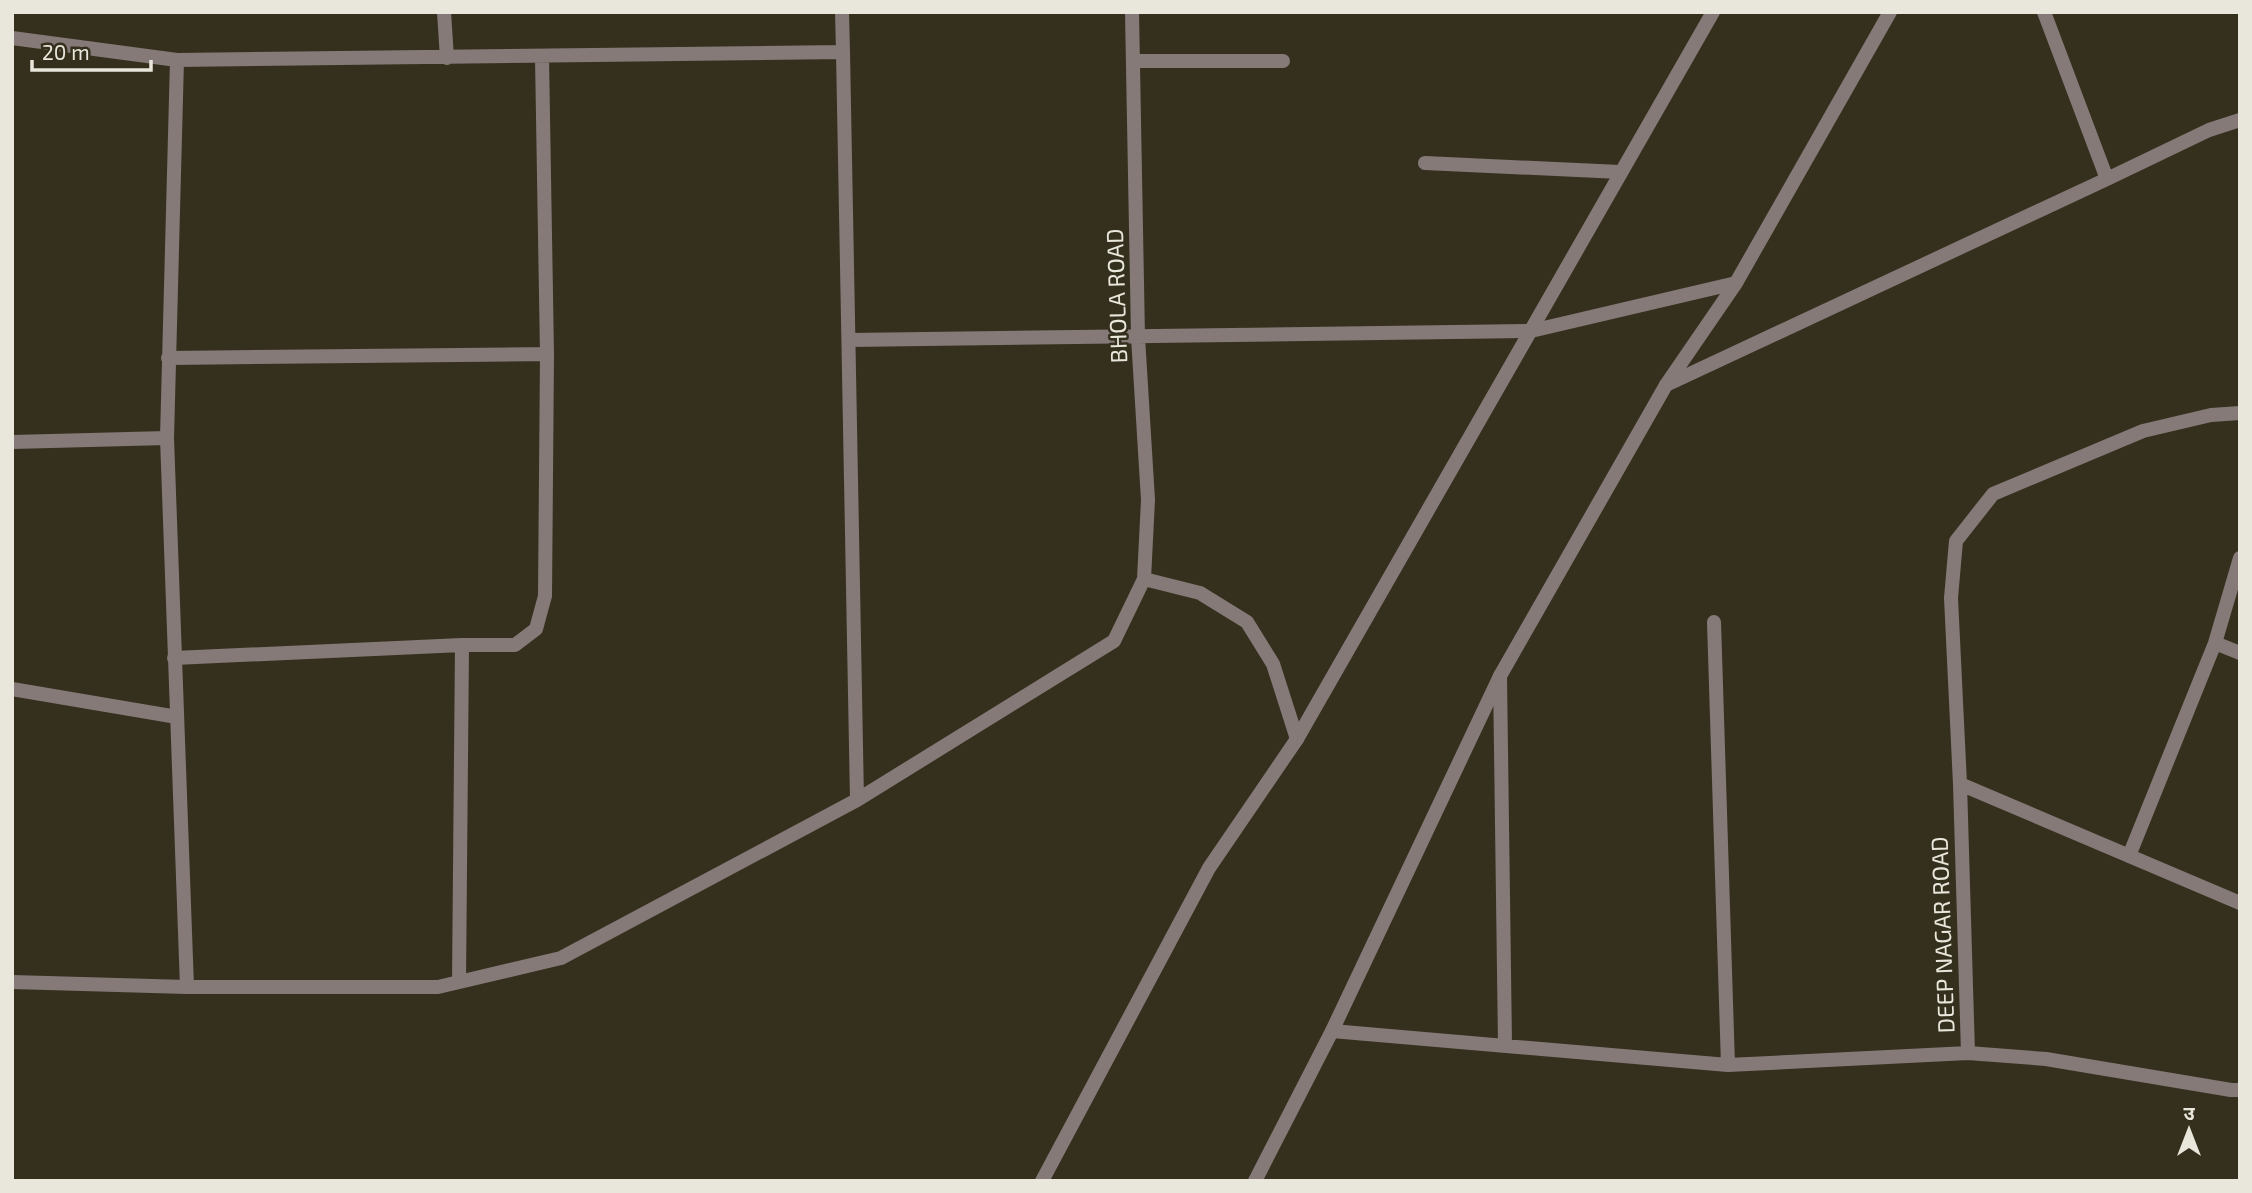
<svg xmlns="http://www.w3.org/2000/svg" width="2252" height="1193" font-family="'Exo 2','Noto Sans Devanagari',sans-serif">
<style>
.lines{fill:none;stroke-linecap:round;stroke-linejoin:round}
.service{stroke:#867a79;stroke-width:14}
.minor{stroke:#867a79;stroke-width:14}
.tertiary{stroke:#867a79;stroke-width:14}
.labels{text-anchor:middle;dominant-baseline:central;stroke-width:5;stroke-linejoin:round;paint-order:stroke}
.street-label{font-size:23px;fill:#e9e7db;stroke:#35301e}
</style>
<rect width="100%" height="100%" fill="#35301e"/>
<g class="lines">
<path class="service" d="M1425 163 1620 172"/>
<path class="minor" d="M444 12 447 58
M12 38 177 60 843 52 842 12
M843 52 857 800
M177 60 167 438 187 987
M1133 61H1283
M2107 179 2209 130 2240 120
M850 340 1531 331
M168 358 547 354 542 57
M1666 385 2107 179 2044 12
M12 442 167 438
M1144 579 1200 593 1247 622 1273 664 1297 739
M1714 622 1728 1065
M2215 643 2240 653
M174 658 462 645H515L536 629 545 596 547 354
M1500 676 1505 1045
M12 689 177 717
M1960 784 2240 903
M2129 856 2215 643 2240 558
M12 982 187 987H438L561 958 857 800 1114 641 1144 579 1148 500 1138 337 1132 12
M459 982 462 645
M1332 1031 1728 1065 1968 1053 1960 784 1951 598 1956 541 1993 494 2143 431 2211 415 2240 413
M1968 1053 2046 1059 2231 1090H2240"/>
<path class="tertiary" d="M1531 331 1736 283
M1042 1181 1209 868 1297 739 1713 12
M1255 1181 1332 1031 1500 676 1666 385 1736 283 1890 12"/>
</g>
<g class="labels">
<g class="street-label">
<text transform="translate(1116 296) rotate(-92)">BHOLA ROAD</text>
<text transform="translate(1942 935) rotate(-92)">DEEP NAGAR ROAD</text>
</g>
</g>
<rect width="2252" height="1193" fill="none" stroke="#e9e7db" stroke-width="28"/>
<g transform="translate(2189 1130)" stroke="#35301e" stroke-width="5" paint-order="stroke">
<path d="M0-5L12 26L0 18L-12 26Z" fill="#e9e7db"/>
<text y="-10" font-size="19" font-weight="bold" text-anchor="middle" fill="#e9e7db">उ</text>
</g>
<path d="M32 60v10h119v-10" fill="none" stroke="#e9e7db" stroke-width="3.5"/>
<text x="42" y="60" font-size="21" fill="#e9e7db" stroke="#35301e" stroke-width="5" paint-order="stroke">20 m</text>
</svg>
